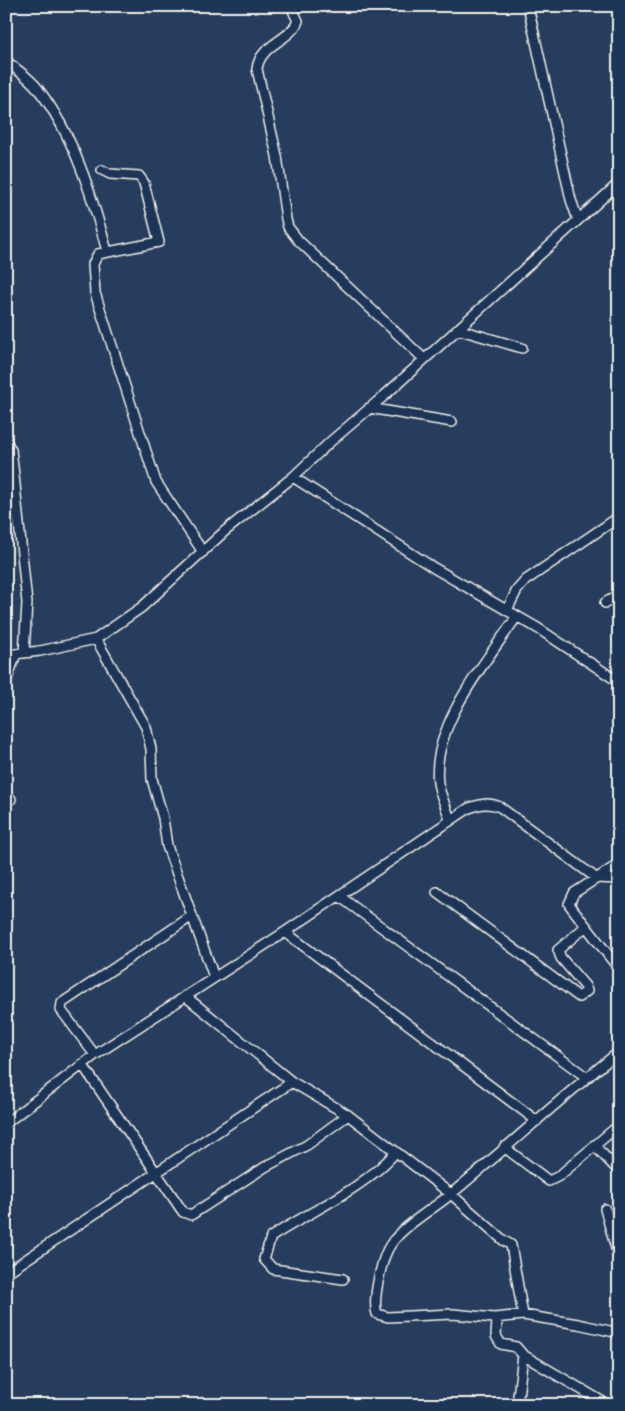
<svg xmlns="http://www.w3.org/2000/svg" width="625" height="1411" font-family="Mynerve,sans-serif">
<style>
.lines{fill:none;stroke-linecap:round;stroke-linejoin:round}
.minor-casing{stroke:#f4f1e8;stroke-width:12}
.minor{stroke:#1d3557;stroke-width:9}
</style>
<rect width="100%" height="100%" fill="#263d5d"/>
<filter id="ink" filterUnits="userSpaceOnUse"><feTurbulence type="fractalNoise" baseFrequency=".02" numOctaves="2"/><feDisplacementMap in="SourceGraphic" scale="10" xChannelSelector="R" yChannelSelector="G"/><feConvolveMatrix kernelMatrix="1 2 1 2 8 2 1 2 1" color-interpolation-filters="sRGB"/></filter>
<g filter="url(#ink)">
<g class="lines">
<defs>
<path id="minor" d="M291 6 298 21C290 41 260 44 257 69L277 156 286 219 288 227 298 240 424 359
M528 6 571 200 578 220
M6 61C17 70 30 78 38 89 74 135 92 196 107 251
M102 170 110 174 139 176 144 183 159 242 98 254 93 264 95 293 156 482 203 552
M457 329 522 348
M369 408 452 422
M6 441 11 450 14 475 27 603 24 653
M293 477 434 568 539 629 619 682
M605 603 619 595
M507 610 517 590 526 580 619 517
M96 639 146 727 151 749 152 779 163 818 167 846 214 977
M6 655 40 651 96 639 142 607 225 531 293 477 330 442 384 396 619 183
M6 682 16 654
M6 797 11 799
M450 820C447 808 440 795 438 783 431 725 487 661 517 616
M619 864 574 893 569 904 619 969
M437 892 579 997 587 991 585 986 561 958 558 950 585 927
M339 896 586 1077
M285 932 537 1121
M185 996 292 1082 348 1115 451 1194 503 1240 511 1245 523 1315
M619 1052C561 1097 508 1147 451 1194 433 1209 404 1225 391 1244 382 1256 372 1300 377 1314L388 1317 453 1314 494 1318 523 1315 578 1324 619 1333
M95 1055 61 1010 62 1003 192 916
M82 1064 183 1212 191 1215 265 1167 307 1145 348 1115
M6 1123 95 1055 285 932 469 808C481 804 488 802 500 807L596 878 619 879
M594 1145 615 1167 619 1164
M504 1147 549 1181 559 1176 619 1125
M605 1209 619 1260
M6 1273 292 1082
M343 1279 273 1269 264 1259 271 1237C312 1210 362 1190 395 1153
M494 1318 497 1321 496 1336 501 1344 516 1347 523 1355 608 1405
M517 1405 523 1355"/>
</defs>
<use href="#minor" class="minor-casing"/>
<use href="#minor" class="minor"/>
</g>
</g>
<rect width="625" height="1411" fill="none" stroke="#1d3557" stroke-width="25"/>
<rect x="12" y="12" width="600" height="1386" fill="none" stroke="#f4f1e8" stroke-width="2" filter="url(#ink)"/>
</svg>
